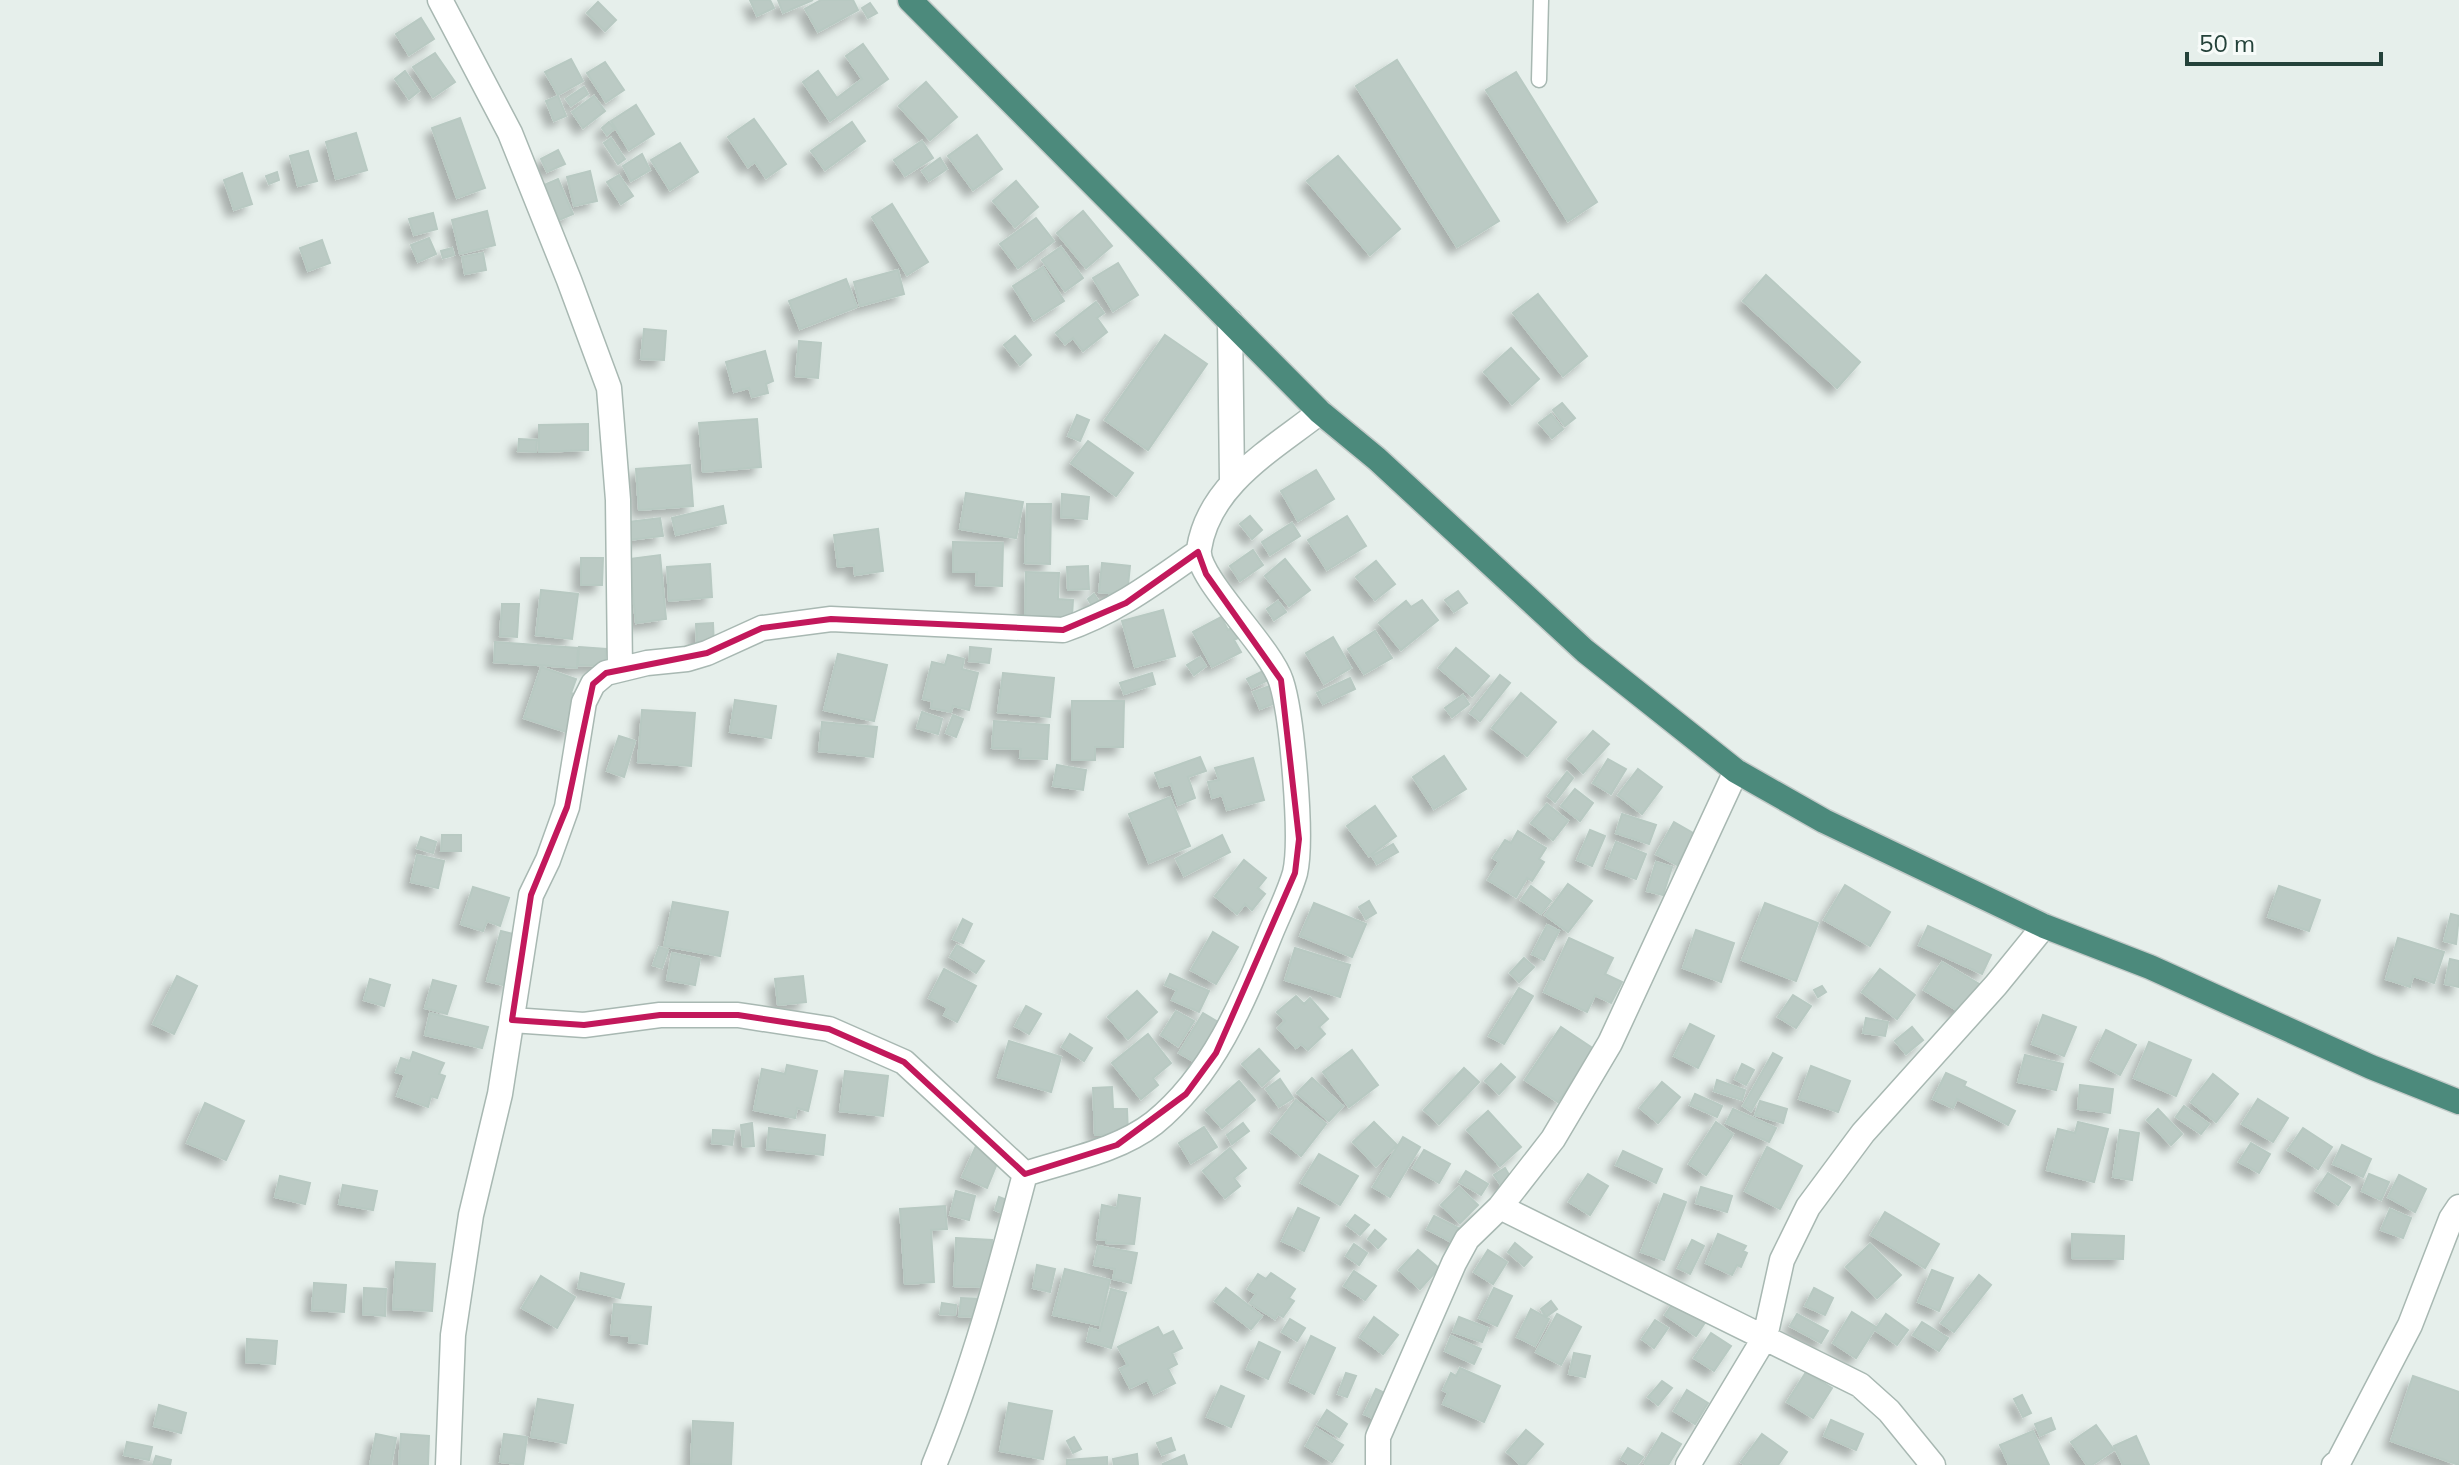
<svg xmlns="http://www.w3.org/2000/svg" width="2459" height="1465" font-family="Mulish,sans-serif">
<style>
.building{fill:#bbcac4;stroke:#b8c9c2;stroke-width:2;filter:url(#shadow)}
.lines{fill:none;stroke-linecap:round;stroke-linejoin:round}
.service-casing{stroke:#a8b8b2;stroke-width:17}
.minor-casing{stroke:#a8b8b2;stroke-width:27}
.trunk-casing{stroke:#c2cac8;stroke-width:27}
.service{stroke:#fff;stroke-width:14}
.minor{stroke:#fff;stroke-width:24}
.trunk{stroke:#4c8a7c;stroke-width:24}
.marked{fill:none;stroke:#c2185b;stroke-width:6;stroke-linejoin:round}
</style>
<defs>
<filter id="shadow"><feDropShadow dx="-7" dy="7" stdDeviation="4" flood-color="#0004"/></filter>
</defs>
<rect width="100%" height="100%" fill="#e6efeb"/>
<path class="building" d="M750 0H770L774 8 757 16Z
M778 0H813L783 13Z
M821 0H853L858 10 818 32 805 9Z
M598 2 616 20 605 31 587 13Z
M870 3 877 13 868 18 862 8Z
M421 18 434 39 409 55 396 34Z
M863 44 888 79 830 121 803 82 818 71 837 98 862 79 846 56Z
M435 53 455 82 433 97 413 67Z
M571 59 583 81 558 95 545 72Z
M1397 60 1499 221 1457 247 1356 86Z
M605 62 624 90 606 102 587 73Z
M405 71 419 91 409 99 395 79Z
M1516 72 1597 202 1568 221 1486 90Z
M926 82 957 117 930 140 899 106Z
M584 87 588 94 571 106 566 99Z
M558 96 566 116 554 121 546 101Z
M594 96 605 111 583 128 572 112Z
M636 105 654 134 629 150 611 121Z
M460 118 485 188 457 198 432 128Z
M754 119 786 164 766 178 755 162 748 167 728 137Z
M609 122 614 129 607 135 602 128Z
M852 122 865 141 825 170 811 151Z
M356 133 367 170 336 179 326 142Z
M977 135 1002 169 973 190 948 156Z
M611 138 625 159 618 164 604 143Z
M922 141 933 158 905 176 894 160Z
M680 143 698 172 670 190 651 160Z
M558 150 565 164 547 172 541 159Z
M308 151 317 181 298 186 290 156Z
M642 154 650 170 631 181 623 166Z
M1338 156 1400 229 1370 255 1307 181Z
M940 158 947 169 929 181 922 171Z
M590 171 597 201 574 206 567 177Z
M277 172 279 180 269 184 266 176Z
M242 173 252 204 234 210 224 180Z
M619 175 633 196 621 204 607 182Z
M558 179 573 214 559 220 544 185Z
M1016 181 1038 207 1015 227 993 201Z
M892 204 928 262 907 275 872 217Z
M487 211 495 245 460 254 452 220Z
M1083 211 1112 246 1086 268 1057 233Z
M433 213 437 229 414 235 409 219Z
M1036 218 1054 241 1018 268 1000 244Z
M429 238 436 254 418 262 411 245Z
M322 240 330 263 308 271 300 248Z
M1061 247 1083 278 1065 291 1042 260Z
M452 248 454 255 443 258 441 251Z
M483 253 486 270 465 274 462 257Z
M1118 263 1138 295 1113 311 1093 278Z
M1043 267 1064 301 1034 320 1013 286Z
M898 270 904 294 860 306 854 282Z
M1766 275 1860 362 1837 388 1743 301Z
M846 279 857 307 800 329 789 301Z
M1538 294 1587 356 1563 376 1513 313Z
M1096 302 1104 313 1097 318 1107 332 1083 351 1073 338 1065 344 1056 333Z
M644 329 666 331 664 360 641 359Z
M1165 335 1207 364 1148 450 1105 420Z
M1015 336 1031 355 1020 365 1004 345Z
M799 341 821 343 818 378 796 376Z
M1511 348 1539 379 1512 404 1484 372Z
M765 351 773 381 766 384 768 393 752 397 749 388 734 392 726 362Z
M1562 403 1575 418 1565 426 1553 410Z
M1551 414 1563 429 1552 438 1539 423Z
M1077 415 1089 420 1080 441 1068 436Z
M757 419 761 467 703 472 699 423Z
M588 424V450L539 452V425Z
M519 439 537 440 536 452 518 451Z
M1088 441 1133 473 1116 496 1071 463Z
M690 465 693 506 639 510 636 469Z
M1316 470 1334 499 1298 521 1281 491Z
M966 493 1023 502 1016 538 960 529Z
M1062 494 1089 497 1087 519 1061 517Z
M1027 504H1051L1050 564 1025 563Z
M723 506 726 523 676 535 672 518Z
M1250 516 1262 530 1252 539 1240 524Z
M1347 516 1366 546 1327 570 1308 540Z
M660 518 663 536 629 540 627 522Z
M1292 523 1300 536 1270 555 1262 542Z
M878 529 883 571 855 575 854 565 838 567 834 535Z
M953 542 1003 543 1002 586 976 585 977 572H953Z
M1253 550 1263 565 1240 581 1230 566Z
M660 555 666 619 636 623 629 559Z
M581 558H603L602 585H581Z
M1285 559 1310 590 1289 606 1265 576Z
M1376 561 1395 584 1375 600 1356 577Z
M1102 563 1130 566 1127 595 1099 592Z
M710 564 712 597 669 601 667 567Z
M1088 566 1089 589 1068 590 1067 567Z
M1026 572 1059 573 1058 599 1073 600 1072 617 1025 616Z
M541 590 578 594 572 639 536 635Z
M1458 591 1467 603 1454 612 1445 600Z
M1094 594 1101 605 1094 609 1088 599Z
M1422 600 1438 620 1401 650 1379 623 1406 601 1411 607Z
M1278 601 1286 612 1274 620 1267 609Z
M502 604H519L517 637 500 636Z
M1163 610 1175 656 1135 667 1122 621Z
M1221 617 1228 630 1232 628 1238 638 1234 640 1241 652 1212 667 1193 632Z
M713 623 714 647 697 648 696 624Z
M1375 631 1392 658 1364 674 1348 649Z
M1333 637 1351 668 1324 684 1306 653Z
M495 642 578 648 577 668 494 662Z
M579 647 606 649 605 666 578 665Z
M970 647 991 649 989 663 969 661Z
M1456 648 1489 676 1472 696 1439 668Z
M838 654 887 665 874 721 824 710Z
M948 655 964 659 962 669 978 673 969 710 953 706 951 712 931 708 932 701 923 699 932 662 945 665Z
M1200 657 1206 666 1194 675 1187 665Z
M541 667 576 679 571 693 581 696 569 733 524 718Z
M1267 669 1272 678 1252 688 1247 679Z
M1003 673 1054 678 1050 717 998 712Z
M1152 673 1155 684 1124 694 1120 683Z
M1500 675 1510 683 1480 721 1470 713Z
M1350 678 1355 689 1323 704 1317 693Z
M1275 684 1281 701 1260 709 1253 692Z
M1521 693 1556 722 1527 756 1492 728Z
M1463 695 1469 704 1452 717 1445 708Z
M735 700 776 706 771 738 730 732Z
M1072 701H1124L1123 747H1095V760H1072Z
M642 710 695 713 691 766 638 762Z
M922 712 942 719 938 734 917 728Z
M953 715 963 719 956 737 946 733Z
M994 721 1049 725 1047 759 1020 758 1021 749 992 748Z
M822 722 877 727 873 757 819 751Z
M1593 731 1609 744 1583 773 1568 759Z
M619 736 635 741 624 777 607 771Z
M1444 756 1466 789 1434 809 1413 777Z
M1200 757 1206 771 1188 777 1195 798 1178 805 1171 784 1160 787 1155 773Z
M1253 758 1264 800 1227 810 1222 795 1212 798 1208 782 1219 780 1215 768Z
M1608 759 1626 769 1611 794 1593 783Z
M1057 765 1086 770 1083 790 1053 786Z
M1638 769 1662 787 1642 814 1618 795Z
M1567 772 1573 778 1555 802 1548 796Z
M1575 789 1593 803 1580 821 1561 806Z
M1170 797 1190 846 1149 863 1129 814Z
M1547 804 1568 821 1553 840 1531 823Z
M1375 806 1396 836 1369 856 1347 826Z
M1622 814 1656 825 1649 844 1616 833Z
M1674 822 1695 834 1677 865 1656 854Z
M1590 830 1605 836 1592 866 1577 860Z
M1518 831 1546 848 1539 859 1544 862 1532 881 1527 878 1516 897 1488 880 1499 862 1493 858 1505 840 1511 843Z
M442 835H461V851H441Z
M1222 835 1230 852 1184 876 1176 859Z
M421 837 436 842 433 853 417 848Z
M1616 842 1646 854 1636 879 1606 868Z
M1393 844 1398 852 1377 864 1372 856Z
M417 855 444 861 438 888 411 882Z
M1244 860 1266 878 1258 888 1265 894 1252 910 1245 904 1237 914 1215 896Z
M1656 862 1672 867 1663 895 1647 891Z
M1568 884 1592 901 1568 932 1545 915Z
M1845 885 1890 912 1870 946 1824 920Z
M1531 886 1551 901 1541 914 1521 900Z
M2279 886 2320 900 2309 931 2268 917Z
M473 887 509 898 500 926 487 921 483 931 461 924Z
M1369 901 1376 913 1366 919 1359 907Z
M673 902 728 912 720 956 664 946Z
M1314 903 1366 924 1352 957 1300 936Z
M1765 903 1818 923 1796 981 1742 960Z
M2451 914 2459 916 2456 944 2444 941Z
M963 919 972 924 963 943 953 939Z
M1547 925 1559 931 1544 960 1532 954Z
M1928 926 1991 955 1982 974 1919 945Z
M1696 930 1734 943 1721 982 1683 968Z
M501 931 521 936 507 986 487 981Z
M1213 932 1238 947 1216 984 1191 970Z
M1569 938 1613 958 1605 974 1622 982 1611 1003 1595 995 1587 1012 1544 992Z
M2398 938 2444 952 2434 983 2413 976 2410 987 2386 979Z
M957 945 984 961 976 973 950 957Z
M659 947 668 950 662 968 653 965Z
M1295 948 1350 965 1340 997 1285 980Z
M672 953 700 959 695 985 667 980Z
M1524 958 1534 967 1519 982 1510 973Z
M2450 959 2459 961V987L2445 984Z
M1942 962 1981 985 1963 1014 1924 990Z
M944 969 976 986 957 1022 944 1015 948 1008 929 998Z
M1880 969 1915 995 1897 1019 1862 992Z
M1170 974 1209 991 1199 1012 1172 1000 1177 990 1165 985Z
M177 976 197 986 174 1034 153 1024Z
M803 976 806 1002 778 1005 775 979Z
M370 979 390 985 384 1006 364 1000Z
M433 980 456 986 447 1014 425 1008Z
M1822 986 1826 992 1818 997 1814 990Z
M1519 988 1533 996 1504 1044 1489 1036Z
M1137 991 1157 1012 1128 1039 1108 1017Z
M1793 995 1811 1006 1796 1028 1778 1017Z
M1296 996 1304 1004 1310 998 1328 1019 1319 1027 1325 1034 1308 1050 1301 1044 1296 1048 1278 1028 1285 1021 1277 1012Z
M1026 1006 1041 1014 1029 1034 1015 1026Z
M1176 1011 1194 1021 1178 1046 1161 1035Z
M430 1013 488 1027 482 1048 425 1035Z
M1203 1013 1225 1026 1202 1066 1179 1053Z
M2043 1015 2076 1027 2064 1056 2032 1044Z
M1866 1018 1888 1022 1885 1036 1863 1033Z
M1690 1024 1714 1036 1698 1068 1674 1056Z
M1561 1027 1594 1049 1558 1102 1525 1080Z
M1912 1027 1923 1040 1906 1054 1895 1041Z
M2106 1030 2136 1045 2120 1075 2091 1060Z
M1070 1034 1092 1048 1084 1061 1062 1047Z
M1148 1034 1171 1063 1153 1078 1158 1085 1141 1099 1112 1063Z
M1009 1041 1061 1057 1051 1092 998 1077Z
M2149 1042 2191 1060 2176 1096 2134 1078Z
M1259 1049 1279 1071 1262 1086 1242 1064Z
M1352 1050 1378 1085 1349 1107 1323 1072Z
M413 1052 444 1063 439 1074 445 1076 437 1098 431 1096 428 1107 397 1096 405 1075 396 1072 401 1058 410 1061Z
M1773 1053 1782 1058 1751 1111 1743 1106Z
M2025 1055 2063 1064 2056 1090 2018 1082Z
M1501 1064 1515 1077 1499 1094 1485 1081Z
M1742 1064 1754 1070 1746 1085 1735 1079Z
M787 1065 817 1071 808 1111 797 1108 795 1118 754 1110 762 1069 785 1074Z
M1811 1066 1850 1081 1838 1112 1799 1099Z
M1464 1068 1479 1082 1439 1124 1424 1110Z
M845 1071 888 1076 883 1116 840 1111Z
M1946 1073 1966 1082 1964 1086 2015 1111 2008 1125 1957 1099 1953 1108 1933 1099Z
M2213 1074 2238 1094 2216 1122 2191 1102Z
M1312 1078 1343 1106 1329 1121 1297 1093Z
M1280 1079 1293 1098 1279 1107 1266 1089Z
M1717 1080 1745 1090 1742 1100 1714 1091Z
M1239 1081 1255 1100 1222 1128 1206 1110Z
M1662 1082 1680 1097 1658 1123 1640 1108Z
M2080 1085 2113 1089 2110 1113 2078 1109Z
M1112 1087 1113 1109H1127L1128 1134 1095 1135 1093 1088Z
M1695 1094 1722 1106 1717 1117 1690 1105Z
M2258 1099 2288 1118 2273 1142 2242 1124Z
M1296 1100 1326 1124 1301 1156 1271 1132Z
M1760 1101 1787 1109 1783 1123 1755 1115Z
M205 1103 244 1121 226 1160 187 1143Z
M2184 1106 2209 1124 2201 1134 2176 1117Z
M1733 1109 1776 1128 1769 1142 1726 1123Z
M2158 1109 2182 1134 2171 1145 2147 1120Z
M1488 1111 1521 1147 1500 1166 1467 1130Z
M1374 1122 1397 1145 1376 1166 1353 1142Z
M1716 1122 1733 1134 1706 1175 1689 1164Z
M2078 1122 2108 1129 2094 1182 2047 1170 2058 1129 2075 1133Z
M752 1123 754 1146 743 1147 741 1125Z
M1243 1123 1249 1131 1232 1144 1227 1135Z
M1204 1127 1217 1147 1191 1163 1179 1143Z
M769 1128 825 1135 823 1155 767 1149Z
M2303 1128 2332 1147 2318 1169 2288 1150Z
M713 1130 734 1131 732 1145 712 1143Z
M2120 1130 2139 1133 2132 1180 2113 1177Z
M1403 1137 1420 1147 1390 1197 1373 1187Z
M2251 1143 2270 1154 2259 1173 2239 1162Z
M2342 1145 2371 1159 2363 1177 2333 1164Z
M976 1146 1000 1156 987 1188 962 1177Z
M1767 1147 1802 1166 1780 1209 1745 1191Z
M1230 1148 1246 1168 1234 1178 1240 1186 1225 1198 1203 1171Z
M1424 1150 1450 1164 1439 1183 1413 1168Z
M1623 1151 1662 1169 1656 1183 1616 1165Z
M1319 1154 1358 1176 1340 1205 1301 1183Z
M1505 1168 1515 1185 1505 1191 1494 1175Z
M1466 1171 1488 1184 1481 1195 1459 1182Z
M2328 1173 2350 1187 2338 1205 2316 1191Z
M1588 1174 1608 1186 1590 1215 1569 1202Z
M2369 1174 2389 1182 2381 1200 2362 1191Z
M2399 1175 2426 1189 2415 1212 2388 1197Z
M280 1176 310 1183 305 1204 275 1197Z
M343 1185 377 1191 373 1210 339 1204Z
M1459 1187 1478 1205 1460 1223 1441 1205Z
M1701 1187 1732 1196 1727 1212 1696 1203Z
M956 1191 975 1196 969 1220 950 1215Z
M1664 1194 1686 1202 1664 1260 1641 1252Z
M1119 1195 1140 1198 1134 1244 1106 1243V1240L1097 1239 1102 1205 1117 1208Z
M999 1197 1012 1202 1007 1215 995 1210Z
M945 1206 947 1229 931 1230 934 1282 905 1284 900 1209Z
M1298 1208 1319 1218 1304 1251 1282 1241Z
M2390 1209 2411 1218 2403 1238 2381 1230Z
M1885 1212 1939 1244 1925 1268 1871 1235Z
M1355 1215 1369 1225 1360 1235 1347 1225Z
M1434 1216 1464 1231 1457 1245 1427 1229Z
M1375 1230 1386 1239 1378 1248 1368 1239Z
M1718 1234 1746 1246 1743 1251 1747 1253 1741 1267 1737 1265 1732 1275 1706 1263Z
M2072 1234 2124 1236 2123 1259 2072 1258Z
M956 1238 992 1240 989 1287 954 1286Z
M1692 1240 1704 1246 1690 1274 1678 1268Z
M1515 1243 1532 1257 1524 1266 1508 1252Z
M1354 1244 1367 1253 1359 1265 1346 1256Z
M1870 1244 1901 1275 1877 1298 1846 1267Z
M1098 1246 1137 1253 1131 1283 1113 1279 1115 1269 1094 1265Z
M1418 1250 1439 1268 1420 1289 1399 1270Z
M1488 1250 1507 1262 1493 1284 1474 1272Z
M396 1262 435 1264 432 1311 393 1309Z
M1037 1265 1055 1269 1050 1292 1033 1288Z
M1065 1269 1110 1280 1099 1325 1053 1315Z
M1932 1270 1953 1278 1939 1311 1918 1302Z
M1354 1271 1376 1286 1365 1300 1344 1286Z
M581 1273 624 1284 620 1298 578 1288Z
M1271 1273 1295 1289 1289 1298 1294 1301 1283 1317 1278 1314 1275 1319 1250 1303 1256 1294 1248 1289 1258 1274 1266 1279Z
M1979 1275 1991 1285 1954 1332 1941 1323Z
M541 1276 575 1297 557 1328 522 1308Z
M314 1283 346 1285 344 1312 312 1310Z
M364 1288 386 1289 385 1316 363 1314Z
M1226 1288 1262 1316 1251 1329 1215 1301Z
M1494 1288 1512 1296 1497 1326 1479 1318Z
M1814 1288 1833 1298 1825 1315 1805 1306Z
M1111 1289 1126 1293 1111 1348 1087 1341 1090 1328 1100 1331Z
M1677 1297 1708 1318 1696 1336 1665 1315Z
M961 1298 984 1299 983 1317 959 1316Z
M1551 1301 1557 1309 1546 1317 1541 1309Z
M942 1303 956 1305 955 1315 940 1314Z
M614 1304 651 1307 647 1344 629 1342 630 1336 611 1334Z
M1531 1309 1549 1319 1535 1346 1517 1337Z
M1852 1312 1876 1327 1856 1358 1833 1343Z
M1557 1314 1581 1327 1561 1365 1536 1352Z
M1797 1314 1828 1331 1821 1343 1790 1326Z
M1886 1314 1908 1330 1897 1345 1875 1330Z
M1374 1317 1398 1335 1383 1354 1360 1337Z
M1459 1317 1488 1328 1482 1342 1453 1332Z
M1290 1319 1305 1328 1297 1341 1282 1332Z
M1655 1320 1668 1328 1654 1348 1642 1339Z
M1922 1322 1948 1338 1939 1351 1913 1335Z
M1158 1327 1163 1336 1173 1331 1182 1348 1172 1353 1177 1364 1168 1369 1175 1383 1154 1394 1147 1380 1130 1388 1120 1369 1128 1365 1118 1347Z
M1711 1333 1731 1346 1714 1371 1694 1358Z
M1311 1336 1335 1348 1314 1394 1290 1382Z
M1451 1336 1481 1349 1474 1364 1445 1351Z
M247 1339 277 1341 275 1364 246 1362Z
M1259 1342 1280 1352 1268 1379 1247 1369Z
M1574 1353 1590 1356 1585 1377 1569 1374Z
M1460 1368 1500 1386 1484 1422 1443 1404 1448 1393 1443 1390 1451 1373 1456 1376Z
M1806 1372 1832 1388 1813 1418 1787 1402Z
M1346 1373 1356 1376 1347 1397 1338 1394Z
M2413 1376 2459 1392V1465L2391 1441Z
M1662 1381 1672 1388 1658 1405 1648 1397Z
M1221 1386 1244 1396 1231 1427 1207 1417Z
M1376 1389 1393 1397 1381 1422 1364 1414Z
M1687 1390 1708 1403 1695 1424 1674 1411Z
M2022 1395 2031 1413 2023 1417 2014 1399Z
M538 1399 573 1405 566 1443 531 1437Z
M1009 1403 1052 1411 1043 1459 1000 1451Z
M159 1405 186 1413 181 1433 154 1426Z
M1327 1410 1347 1424 1339 1437 1318 1424Z
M2051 1418 2055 1429 2040 1436 2035 1424Z
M1831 1420 1863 1434 1856 1450 1824 1436Z
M693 1421 733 1423 731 1465 691 1464Z
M2096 1425 2114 1450 2092 1465H2087L2071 1442Z
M1316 1428 1343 1445 1332 1462 1306 1446Z
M1526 1430 1543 1444 1525 1465H1521L1507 1452Z
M2033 1431 2049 1465H2009L2000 1445Z
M1662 1433 1681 1444 1668 1465H1647L1644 1463Z
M376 1434 396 1438 391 1465H370Z
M401 1434 429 1436 428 1465H399Z
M504 1434 527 1437 523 1465 500 1462Z
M1762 1434 1787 1452 1778 1465H1745L1741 1462Z
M2136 1436 2149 1465H2123L2114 1446Z
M1074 1437 1081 1449 1073 1453 1067 1441Z
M1171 1438 1175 1450 1162 1455 1157 1443Z
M127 1442 152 1447 149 1460 124 1455Z
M1628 1448 1643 1457 1637 1465H1630L1621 1459Z
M1137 1454 1138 1465H1114L1113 1459Z
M1184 1455 1187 1465H1163V1464Z
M156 1456 171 1460 170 1465H153Z
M1107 1457V1465H1067V1460Z"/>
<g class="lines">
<defs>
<path id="service" d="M1539 80 1541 0"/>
<path id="minor" d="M440 0 510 133 569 280 609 388 618 500 620 669
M1230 321 1232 481
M512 1020 584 1025 660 1015H738L829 1029 904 1062 1025 1174
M1500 1207 1860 1385 1889 1411 1933 1465
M448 1465 453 1335 471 1215 500 1094 531 895 548 860 567 807 584 702 593 684 606 673 647 663 687 659 707 653 762 628 831 619 1063 630C1114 613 1154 583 1198 552
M934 1465C973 1370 999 1273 1025 1174 1067 1160 1118 1151 1154 1123 1213 1075 1242 1004 1270 935 1278 915 1289 894 1295 873 1303 839 1292 714 1281 681 1269 645 1195 577 1199 549 1209 484 1273 449 1320 412
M1378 1465V1437L1454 1263 1467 1239 1500 1207 1553 1139 1610 1043 1736 771
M1688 1465 1765 1337 1782 1260 1808 1207 1863 1133 1996 985 2044 926
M2334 1465 2339 1461 2410 1325 2451 1219 2459 1207"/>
<path id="trunk" d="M910 0 1320 412 1377 459 1585 651 1736 771 1824 821 2044 926 2150 967 2371 1067 2459 1102"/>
</defs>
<use href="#service" class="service-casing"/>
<use href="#minor" class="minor-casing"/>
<use href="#trunk" class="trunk-casing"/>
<use href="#service" class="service"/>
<use href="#minor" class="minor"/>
<use href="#trunk" class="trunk"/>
</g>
<path class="marked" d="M1198 552 1206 574 1281 680 1299 839 1295 873 1216 1053 1186 1094 1117 1145 1025 1174 904 1062 829 1029 738 1015H660L584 1025 512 1020 531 895 567 807 593 684 606 673 707 653 762 628 831 619 1063 630 1126 603Z"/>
<path d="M2187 52v12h194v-12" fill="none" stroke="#24423a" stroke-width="4"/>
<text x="2199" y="52" font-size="24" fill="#24423a" stroke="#f7fbf9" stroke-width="6" paint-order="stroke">50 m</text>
</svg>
